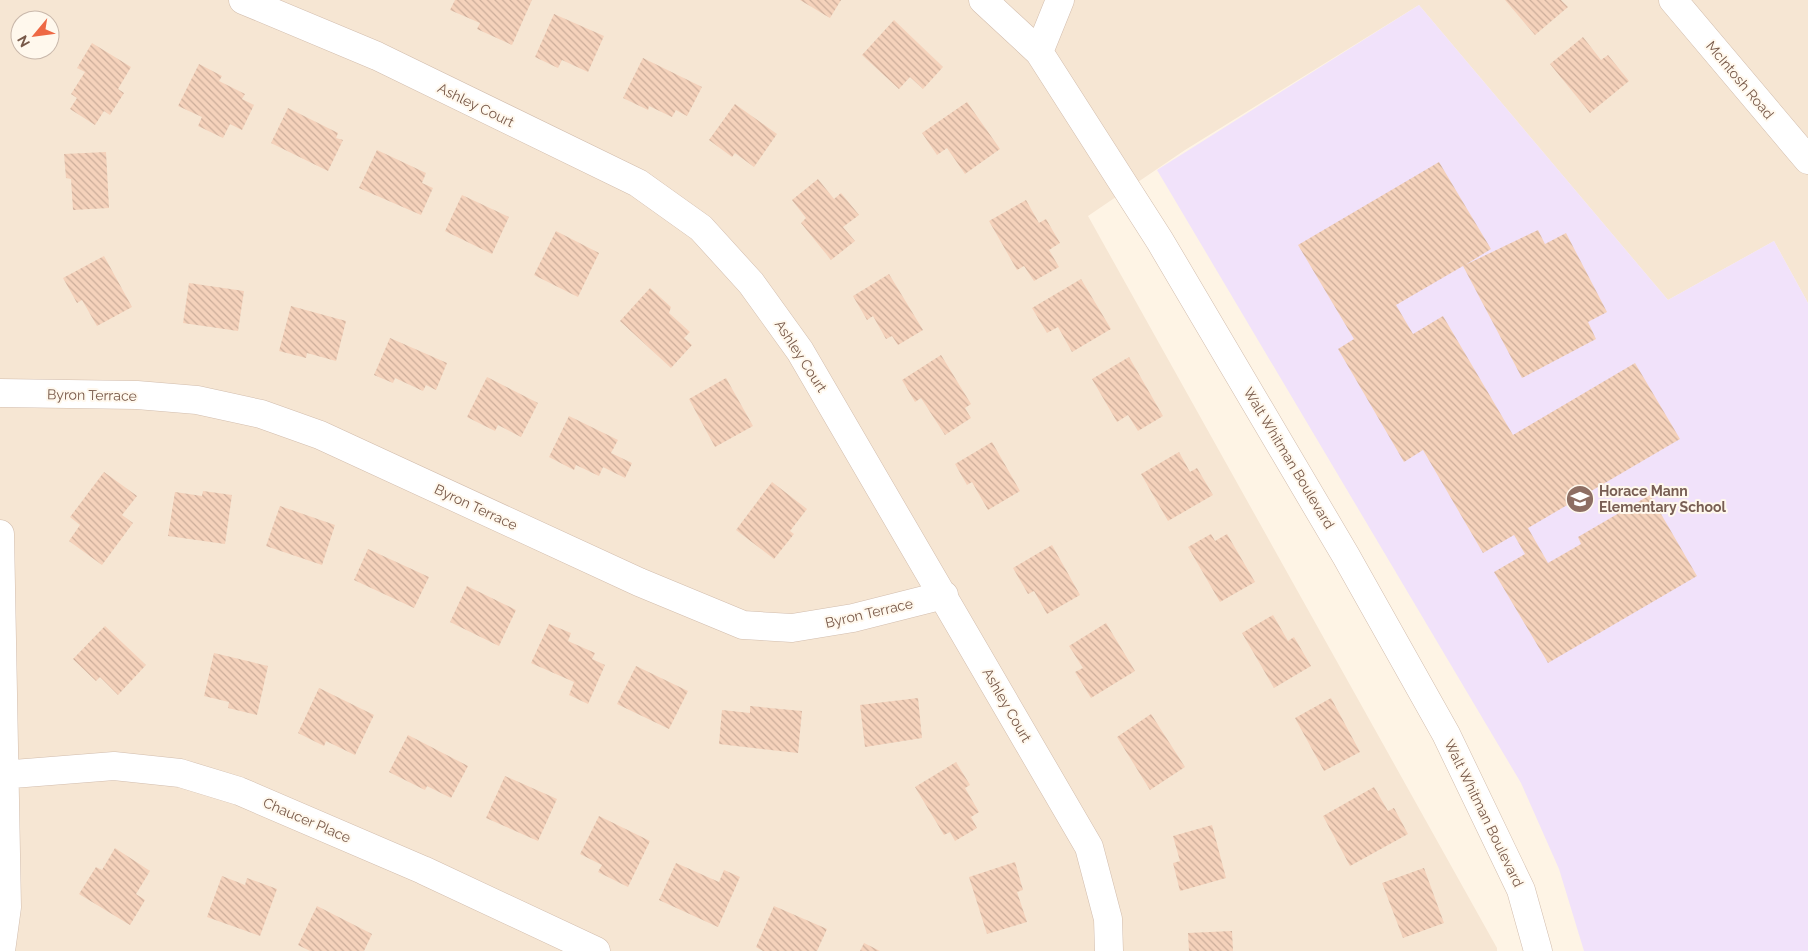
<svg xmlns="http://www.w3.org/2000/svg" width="1808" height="951" font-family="Raleway,sans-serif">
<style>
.residential{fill:#f6e6d3;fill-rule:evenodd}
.education{fill:#f1e2fa}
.building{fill:url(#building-back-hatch)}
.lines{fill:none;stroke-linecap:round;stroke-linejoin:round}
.minor-casing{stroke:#d2bdad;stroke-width:29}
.minor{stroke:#fff;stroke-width:28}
.labels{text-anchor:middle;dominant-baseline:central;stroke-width:4;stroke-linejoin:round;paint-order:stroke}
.street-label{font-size:14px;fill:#785949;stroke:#fff8ed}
.education-label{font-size:14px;font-weight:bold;fill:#785e54;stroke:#fff8ed;text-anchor:start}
</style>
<defs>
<pattern id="building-back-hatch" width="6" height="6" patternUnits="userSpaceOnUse" patternTransform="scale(1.25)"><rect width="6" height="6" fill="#f5d2bb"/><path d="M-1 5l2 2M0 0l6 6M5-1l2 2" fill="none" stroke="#cbad9a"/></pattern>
</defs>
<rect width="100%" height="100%" fill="#fef4e5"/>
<path class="residential" d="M0 0H1808V303L1774 241 1668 300 1419 5 1185 150 1088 216 1497 948V951H0ZM20 20H50V50H20Z"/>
<path class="education" d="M1419 5 1668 300 1774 241 1808 303V951H1584L1559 869 1521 783 1157 170Z"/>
<path class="building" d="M455 0H532L512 45 477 29 480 23 450 10Z
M800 0H841L830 18Z
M1505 0H1561L1568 7 1535 35Z
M554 14 604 36 588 72 562 60 558 68 535 57Z
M894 20 943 67 923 89 910 77 899 89 862 55Z
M1583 37 1601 60 1608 55 1629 81 1590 113 1550 64Z
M92 43 131 67 118 89 124 93 110 115 104 111 95 125 70 109 77 98 71 94 85 72 77 68Z
M643 58 702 87 687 116 676 110 672 117 649 106 648 110 623 98Z
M199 64 222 76 219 81 245 94 242 99 254 105 242 130 230 124 223 138 198 126 202 117 178 106Z
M967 102 1000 149 965 174 947 148 937 155 922 133Z
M735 104 777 134 754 167 735 153 732 157 709 140Z
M288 108 338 133 336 138 343 140 328 171 271 143Z
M377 150 426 173 422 183 433 188 421 215 359 188Z
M106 152 109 208 73 210 71 179 66 178 64 154Z
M1439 162 1491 249 1465 265 1538 230 1545 244 1566 233 1607 312 1588 322 1596 339 1522 378 1463 266 1396 305 1413 334 1443 316 1513 435 1635 363 1680 439 1528 528 1548 563 1581 544 1578 537 1650 495 1697 576 1548 663 1494 572 1525 554 1514 535 1483 553 1423 450 1404 462 1338 349 1354 339 1298 245Z
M818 179 834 199 841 193 859 215 843 227 855 241 831 260 801 223 806 218 792 200Z
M462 195 509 217 492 254 445 231Z
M1026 200 1039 223 1046 219 1060 243 1049 250 1059 267 1034 281 1024 266 1017 270 989 221Z
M556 231 599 253 578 297 534 275Z
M104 256 132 307 97 326 82 300 77 303 63 278Z
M889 274 923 330 898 345 892 336 886 339 873 316 867 320 853 296Z
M1081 279 1111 329 1072 352 1058 327 1047 333 1032 308Z
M189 283 244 291 238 331 183 323Z
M650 288 671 307 669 313 690 332 684 338 692 345 671 368 620 321Z
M291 306 346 321 336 361 307 353 306 358 279 351Z
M390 338 447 363 436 390 426 385 423 391 395 378 393 383 374 375Z
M941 355 971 404 965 408 971 418 945 435 921 398 915 402 902 380Z
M1129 357 1163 416 1138 431 1128 415 1117 422 1092 379Z
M487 377 538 403 521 437 498 425 495 431 467 417Z
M726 378 753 426 715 447 689 399Z
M569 416 618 440 611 453 632 463 625 478 603 467 599 476 576 465 574 470 549 457Z
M992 442 1020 491 988 510 972 482 967 485 955 464Z
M1179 452 1190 472 1197 468 1213 495 1168 521 1141 474Z
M104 472 137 496 122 515 133 523 102 565 69 541 80 525 70 517Z
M772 482 807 509 790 531 794 534 774 559 736 530Z
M203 491 232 495 225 544 168 536 175 492 202 496Z
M280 506 335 525 322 565 266 546Z
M1211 534 1215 541 1227 534 1255 582 1220 602 1188 547Z
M1052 545 1080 595 1047 614 1034 591 1028 594 1013 568Z
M368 549 429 577 414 608 354 580Z
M467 586 516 610 499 646 450 622Z
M1273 615 1288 641 1294 637 1311 666 1274 688 1242 633Z
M1106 623 1135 671 1091 698 1075 672 1083 668 1069 646Z
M549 624 571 633 568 641 595 653 592 659 605 665 588 704 569 695 574 682 531 663Z
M105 626 146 665 118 695 100 677 96 681 73 659Z
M214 653 268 666 257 715 228 708 229 702 204 696Z
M636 666 688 691 669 729 617 704Z
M319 688 374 715 355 755 326 741 324 746 298 733Z
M918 698 922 738 865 747 860 705Z
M1331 698 1360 752 1324 771 1295 718Z
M750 706 802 711 798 753 719 744 722 710 750 713Z
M1151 714 1185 767 1150 790 1117 737Z
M408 735 468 766 451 798 427 786 425 790 389 772Z
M956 762 970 785 965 788 979 812 971 817 977 828 955 841 950 832 944 835 915 787Z
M505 776 557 799 538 841 486 818Z
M1374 787 1388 811 1394 808 1408 834 1350 866 1323 816Z
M599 816 650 841 628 887 598 872 602 865 580 854Z
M1212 825 1226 878 1180 891 1173 863 1180 861 1173 836Z
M115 848 150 871 136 894 145 900 130 925 79 894 96 867 102 870Z
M1015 862 1023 890 1017 892 1027 922 987 934 969 877Z
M676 863 719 882 724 870 740 877 718 927 659 900Z
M1424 868 1444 923 1403 938 1382 883Z
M222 876 245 885 247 878 277 889 260 936 207 917Z
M317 906 372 934 364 951H310L298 945Z
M774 906 827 929 817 951H763L756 947Z
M1232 931 1233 951H1189L1188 933Z
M864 943 880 951H860Z"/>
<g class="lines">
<defs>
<path id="minor" d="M243 0 377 56 638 183 701 228 751 283 800 351 1089 847 1108 919 1109 951
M983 0 1039 52 1160 241 1346 556 1446 734 1521 890 1538 951
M1673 0 1808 160
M1039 52 1060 0
M0 393 137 395 197 400 261 414 320 435 639 582 743 625 792 628 853 618 944 595
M0 534 7 907 1 951
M0 775 114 766 180 773 239 791 423 870 596 951"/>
</defs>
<use href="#minor" class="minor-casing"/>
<use href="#minor" class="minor"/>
</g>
<defs>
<symbol id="school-disc" viewBox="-11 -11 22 22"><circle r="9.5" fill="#8d6e63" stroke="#fff8ed"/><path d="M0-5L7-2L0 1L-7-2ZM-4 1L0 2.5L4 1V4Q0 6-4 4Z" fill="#fff"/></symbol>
</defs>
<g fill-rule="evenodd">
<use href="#school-disc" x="1564" y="483" width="32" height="32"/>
</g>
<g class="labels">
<g class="street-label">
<text transform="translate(1740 80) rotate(50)">McIntosh Road</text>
<text transform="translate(476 105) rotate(26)">Ashley Court</text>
<text transform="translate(801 356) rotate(57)">Ashley Court</text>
<text transform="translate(92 395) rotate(1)">Byron Terrace</text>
<text transform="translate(1289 458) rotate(59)">Walt Whitman Boulevard</text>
<text transform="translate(476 507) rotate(25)">Byron Terrace</text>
<text transform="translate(869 613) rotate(-13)">Byron Terrace</text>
<text transform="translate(1007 705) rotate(60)">Ashley Court</text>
<text transform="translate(1484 813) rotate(64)">Walt Whitman Boulevard</text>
<text transform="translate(307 820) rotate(23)">Chaucer Place</text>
</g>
<g class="education-label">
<text x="1599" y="491">Horace Mann<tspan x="1599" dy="16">Elementary School</tspan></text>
</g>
</g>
<g transform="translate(35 35) rotate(241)"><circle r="24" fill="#fff8ed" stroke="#c9b8ab"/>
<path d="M0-4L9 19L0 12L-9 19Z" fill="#ee6844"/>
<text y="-8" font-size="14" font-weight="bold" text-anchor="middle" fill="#785949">N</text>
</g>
</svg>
